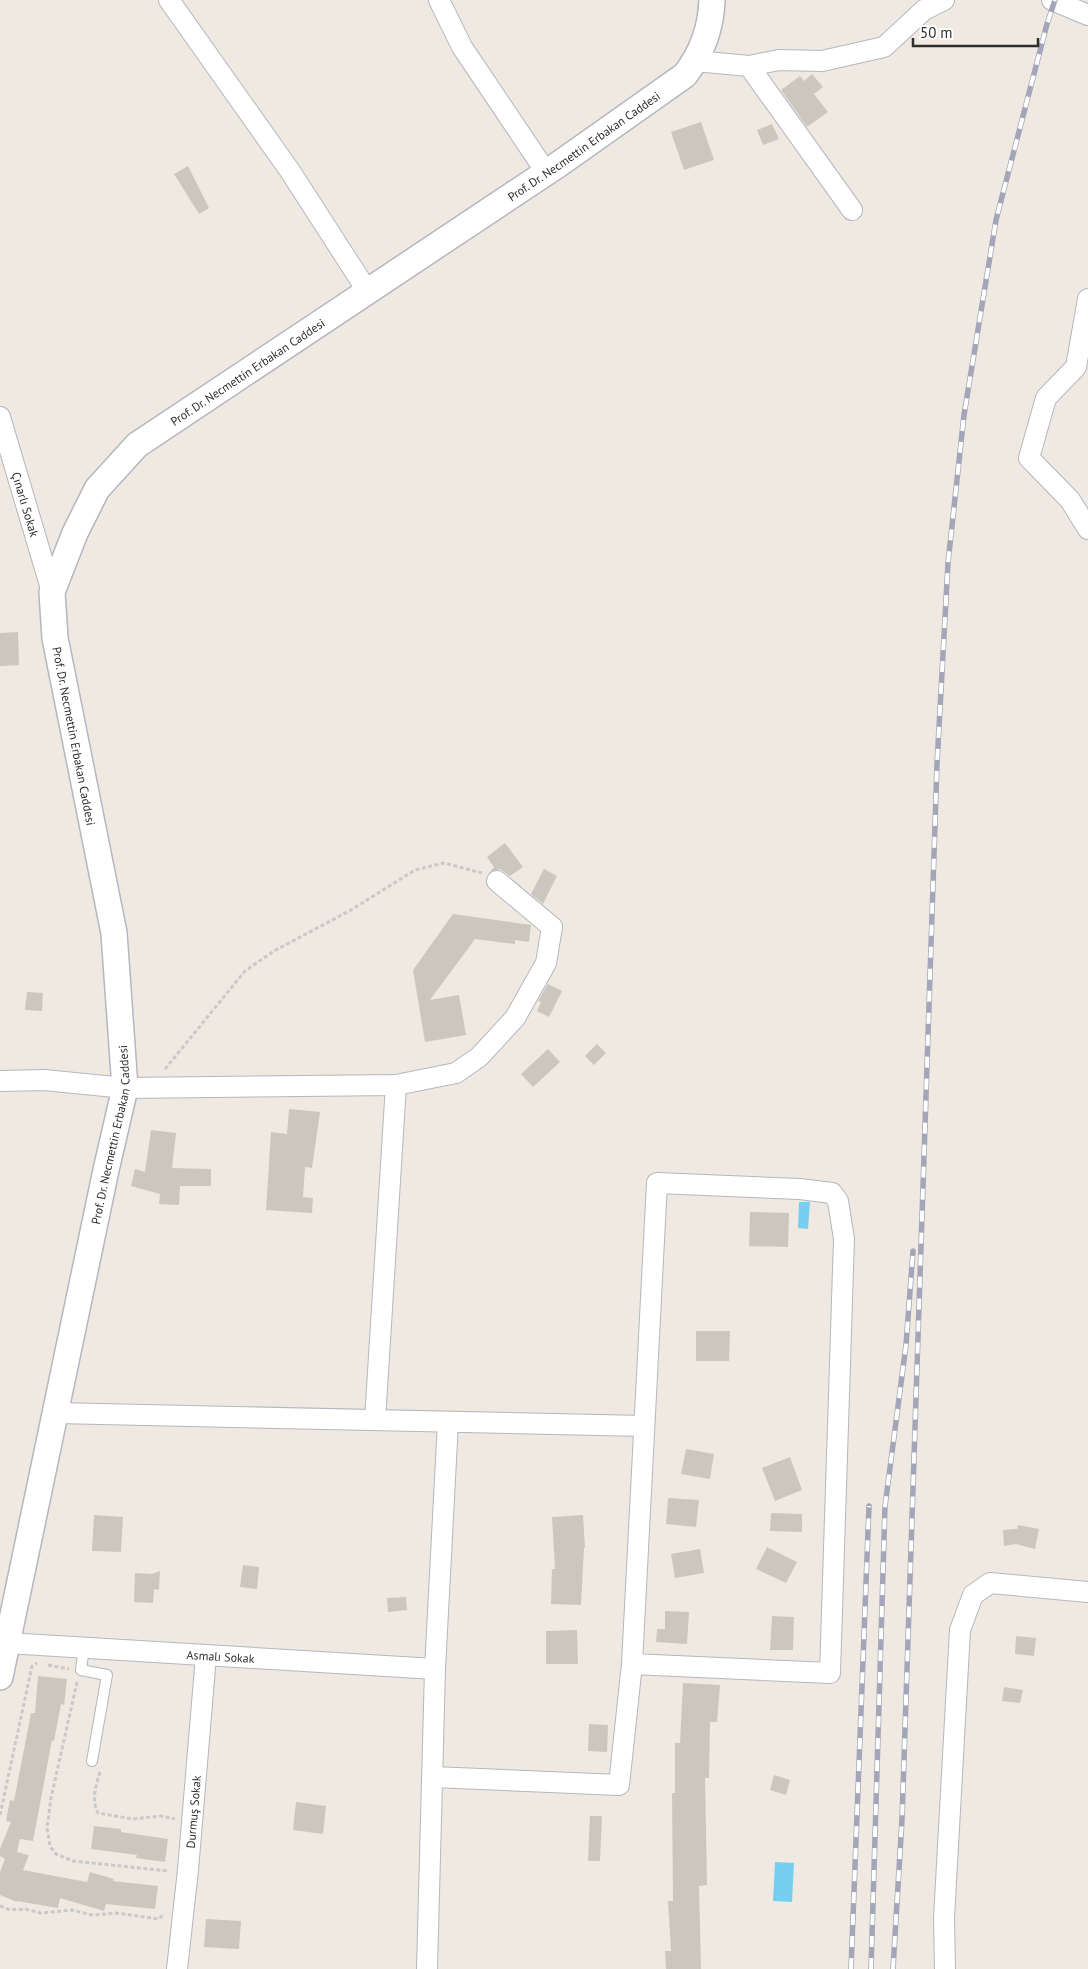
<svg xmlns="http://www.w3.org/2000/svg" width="1088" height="1969" font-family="'PT Sans',sans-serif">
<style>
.water{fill:#75cff0}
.building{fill:#cbc7bf}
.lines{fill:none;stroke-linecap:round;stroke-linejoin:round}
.service-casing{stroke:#b4b7c1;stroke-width:12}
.minor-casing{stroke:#b4b7c1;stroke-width:22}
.tertiary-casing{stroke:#b4b7c1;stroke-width:28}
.path{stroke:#c9c9c9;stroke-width:3;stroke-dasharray:4 2.5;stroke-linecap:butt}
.service{stroke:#fff;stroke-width:10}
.minor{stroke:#fff;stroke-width:20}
.tertiary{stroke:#fff;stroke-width:25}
.rail-casing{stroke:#a3a6b8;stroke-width:5.5}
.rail{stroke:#fff;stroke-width:4;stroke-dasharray:11;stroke-linecap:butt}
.labels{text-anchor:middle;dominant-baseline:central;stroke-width:5;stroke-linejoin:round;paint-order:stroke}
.street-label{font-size:12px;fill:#2e2e2e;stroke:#fff}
</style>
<rect width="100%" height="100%" fill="#efe9e1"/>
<path class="water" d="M799 1202H810L808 1229 798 1228Z
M775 1862 794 1863 792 1902 773 1901Z"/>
<path class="building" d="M812 74 823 87 814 94 828 112 807 127 781 90 800 76 804 81Z
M701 122 714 160 684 170 671 132Z
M772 124 779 139 763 145 757 130Z
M188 166 209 208 199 214 174 174Z
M18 632 19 665 0 666V633Z
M505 843 523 867 510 876 500 869 490 872 494 867 487 857Z
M544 869 557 876 543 904 531 894Z
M453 914 531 925 529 942 515 940V944L475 939 430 1000 459 995 466 1035 425 1042 413 970Z
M548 984 562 991 549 1017 537 1011 541 1002 538 1001Z
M27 992 43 993 42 1011 25 1010Z
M597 1044 606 1053 594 1065 585 1056Z
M548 1049 560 1062 533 1087 521 1074Z
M289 1109 320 1112 312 1168 305 1167 303 1197 313 1198 312 1213 266 1210 271 1132 287 1134Z
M151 1130 176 1133 172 1168 211 1169V1186H180L179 1205 159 1204 160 1194 131 1186 135 1169 145 1172Z
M750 1212 789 1213 788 1247 749 1246Z
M696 1331H730L729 1361H696Z
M686 1449 714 1454 710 1479 681 1474Z
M790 1457 802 1490 775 1501 762 1468Z
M668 1498 699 1500 696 1527 666 1524Z
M771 1513 802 1514V1532L770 1531Z
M94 1515 123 1517 121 1552 92 1551Z
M583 1515 585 1548H584L581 1605 551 1604 552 1569H555L552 1517Z
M1018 1525 1039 1529 1035 1549 1016 1544 1004 1546 1003 1530 1017 1529Z
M767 1547 797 1562 786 1583 756 1569Z
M700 1549 704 1573 675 1578 671 1554Z
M243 1565 259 1567 257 1589 240 1587Z
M160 1571 159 1590 154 1589 153 1603 134 1602 135 1573 152 1574Z
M406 1597 407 1610 388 1612 387 1598Z
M665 1611 689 1612 687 1644 656 1642 657 1629H665Z
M772 1616 794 1617 793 1650H770Z
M577 1630 578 1664H546V1631Z
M1016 1636 1036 1638 1034 1656 1015 1654Z
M38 1676 67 1679 64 1705 61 1704 54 1741 52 1740 33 1841 20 1839 17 1852 29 1855 23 1870 87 1882 90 1872 114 1879 113 1881 158 1886 155 1909 106 1904 104 1911 60 1898 58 1908 17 1901V1902L0 1895V1872L5 1859 0 1856V1849L11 1822 6 1821 10 1800 14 1801 31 1713H35Z
M683 1683 720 1685 717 1722H710L709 1778H705L707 1885 699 1886 701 1969H666L665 1951H671L668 1901H673L672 1793H675V1743H680Z
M1004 1687 1023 1690 1020 1703 1002 1701Z
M589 1724 608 1725 607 1752 588 1751Z
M774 1775 790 1780 786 1795 770 1790Z
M296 1802 326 1806 323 1834 293 1830Z
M590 1816H602L600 1861H588Z
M94 1826 121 1829V1832L168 1839 165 1862 136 1858 137 1855 91 1849Z
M206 1919 241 1921 239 1949 204 1947Z"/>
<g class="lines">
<defs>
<path id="service" d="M84 1647 81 1670 107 1675 92 1761"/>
<g id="minor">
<path d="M169 0 290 171 368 292"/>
<path d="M439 0 462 47 546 172"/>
<path d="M1052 0 1088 15"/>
<path d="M695 61 749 66 852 210"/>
<path d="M749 66 779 60 822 61 884 47 924 10 944 0"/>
<path d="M1088 299 1076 367 1046 398 1029 458 1070 500 1088 529"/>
<path id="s1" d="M0 417 52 592"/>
<path d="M0 1081 44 1080 125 1088 396 1085 456 1073 479 1057 515 1018 546 963 552 927 497 881"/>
<path d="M56 1413 644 1426"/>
<path d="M375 1420 396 1085"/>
<path id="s2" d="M7 1643 435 1669"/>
<path d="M433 1777 619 1785 632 1664 830 1673 844 1239 838 1201 832 1193 800 1189 657 1183 632 1664"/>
<path id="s3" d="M177 1969 188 1870 206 1656"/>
<path d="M427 1969 435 1669 448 1422"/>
<path d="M945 1969 944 1918 960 1630 973 1595 990 1583 1088 1592"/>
</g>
<g id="tertiary">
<path id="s4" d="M0 1677 106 1170 125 1088 114 933 55 638 52 592 75 533 97 489 137 445 559 164 685 75C702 53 711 29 712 0"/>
</g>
</defs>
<use href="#service" class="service-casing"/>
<use href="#minor" class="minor-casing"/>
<use href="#tertiary" class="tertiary-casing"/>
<path class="path" d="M165 1069 245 971 274 951 351 910 415 870 444 863 482 873
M48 1665 69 1669
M77 1682 51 1798 47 1828 50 1846 56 1854 73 1861 168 1871
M100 1772C96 1785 91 1800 98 1813L133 1819 161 1816 175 1819
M0 1815 32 1666 37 1663
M0 1906 10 1910 25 1909 41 1913 72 1910 92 1915 117 1913 158 1919 165 1914"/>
<use href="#service" class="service"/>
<use href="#minor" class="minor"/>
<use href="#tertiary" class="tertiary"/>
<defs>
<path id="rail" d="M851 1969 869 1506
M871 1969 885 1506 906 1345 913 1251
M893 1969 902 1820 937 764 948 563 964 415 996 220 1047 24 1055 0"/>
</defs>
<use href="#rail" class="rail-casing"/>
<use href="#rail" class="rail"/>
</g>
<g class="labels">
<g class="street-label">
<text stroke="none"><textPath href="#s4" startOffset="1814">Prof. Dr. Necmettin Erbakan Caddesi</textPath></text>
<text stroke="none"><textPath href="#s4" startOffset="1409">Prof. Dr. Necmettin Erbakan Caddesi</textPath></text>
<text stroke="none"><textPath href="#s1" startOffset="91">Çınarlı Sokak</textPath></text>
<text transform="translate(74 736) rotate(79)">Prof. Dr. Necmettin Erbakan Caddesi</text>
<text stroke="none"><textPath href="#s4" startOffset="554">Prof. Dr. Necmettin Erbakan Caddesi</textPath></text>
<text stroke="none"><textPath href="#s2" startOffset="214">Asmalı Sokak</textPath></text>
<text stroke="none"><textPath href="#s3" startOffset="158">Durmuş Sokak</textPath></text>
</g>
</g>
<path d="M913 38v8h125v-8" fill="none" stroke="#2e2e2e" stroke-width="2.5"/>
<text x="920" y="38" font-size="15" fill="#2e2e2e" stroke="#ffffff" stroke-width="4" paint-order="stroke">50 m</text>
</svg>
